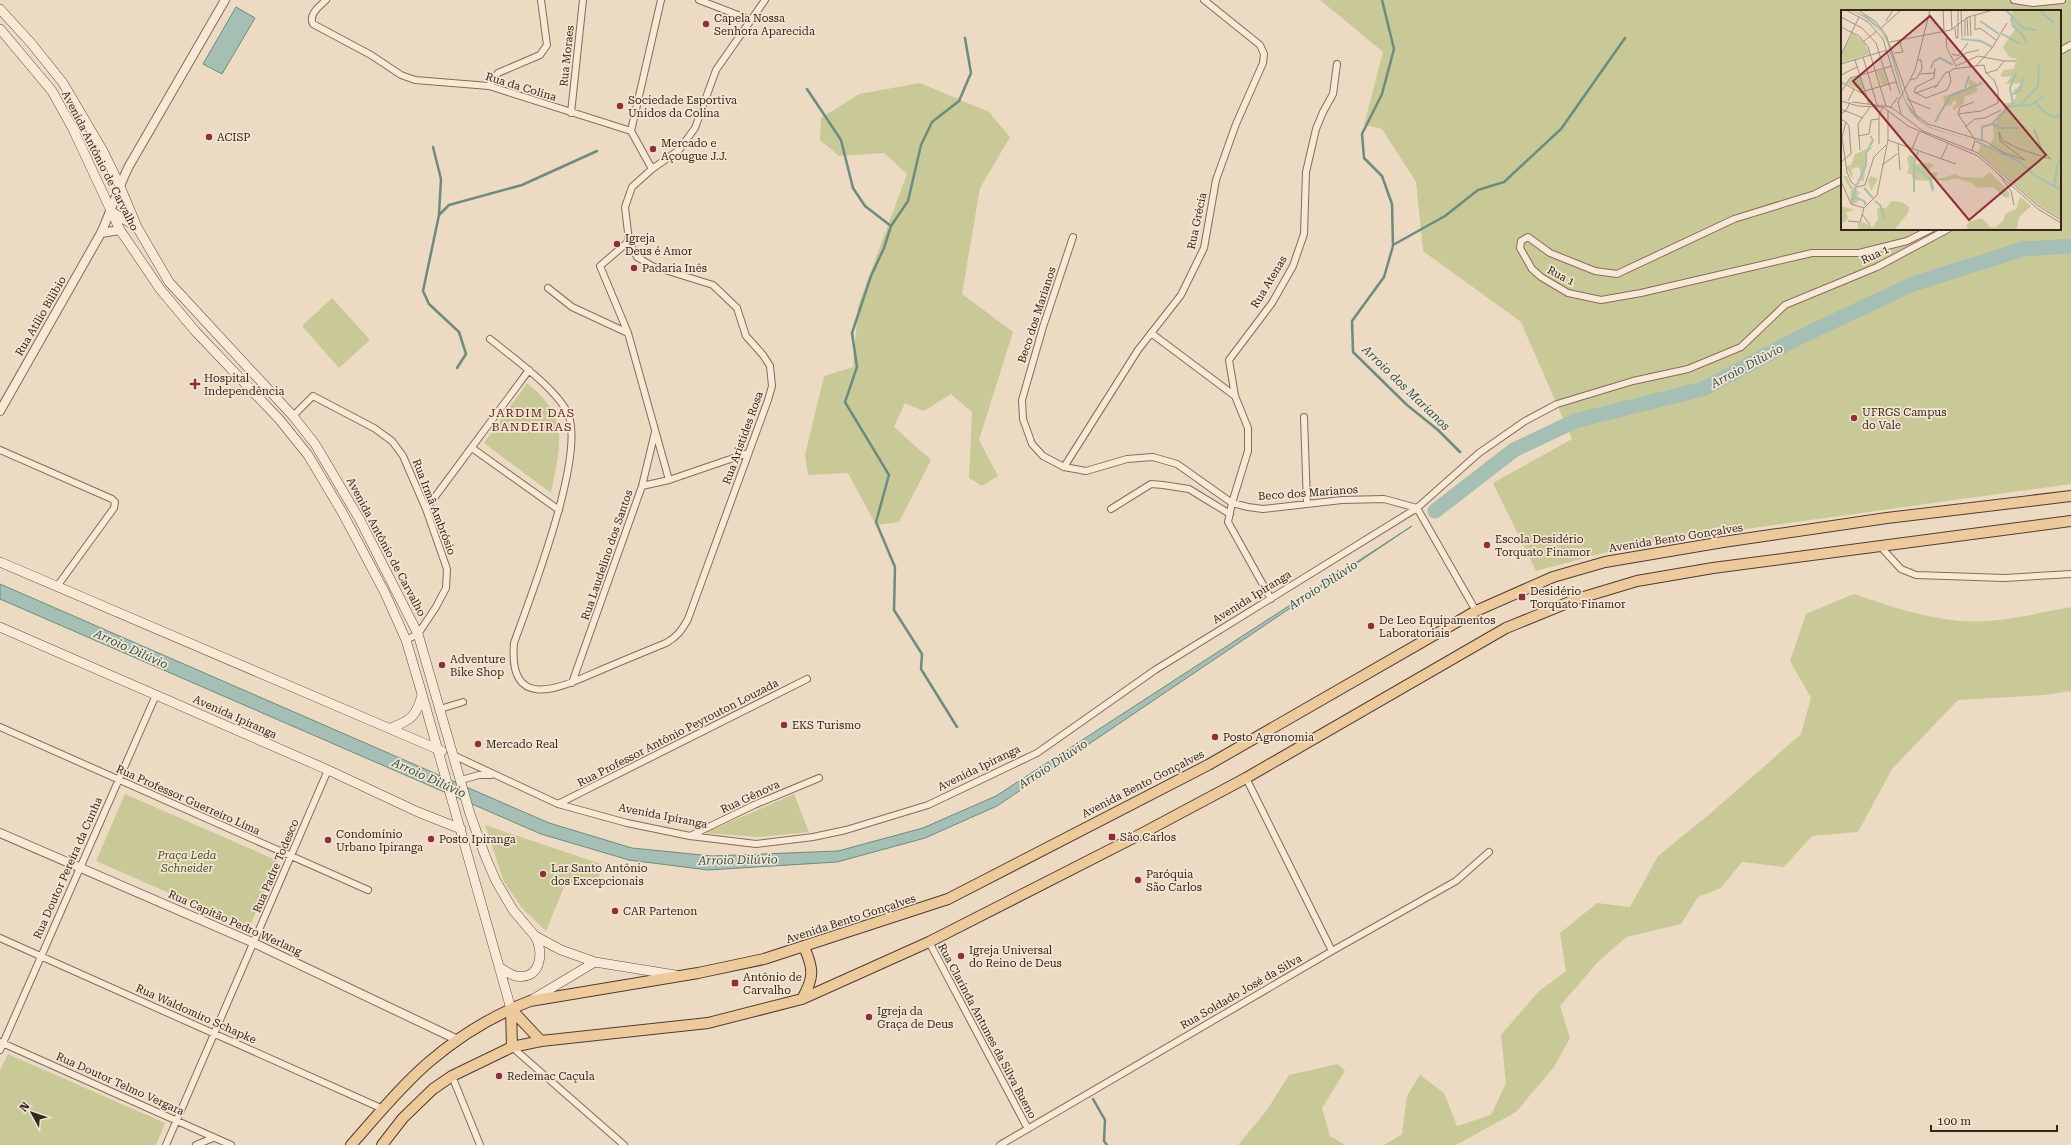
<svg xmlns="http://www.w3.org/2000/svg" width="2071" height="1145" font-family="'Roboto Serif',serif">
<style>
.green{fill:#c9c997;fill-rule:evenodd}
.water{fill:#a5bfb4;stroke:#6c8c80}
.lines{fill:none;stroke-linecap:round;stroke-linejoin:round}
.stream{stroke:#6c8c80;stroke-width:2.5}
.river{stroke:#a5bfb4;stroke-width:15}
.minor-casing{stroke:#856c5b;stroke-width:8}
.tertiary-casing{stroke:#856c5b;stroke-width:10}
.secondary-casing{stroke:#674d3e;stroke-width:10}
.primary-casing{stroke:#533b2f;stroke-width:12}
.minor{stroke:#f7e9d5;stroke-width:6}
.tertiary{stroke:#f7e9d5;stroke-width:8}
.secondary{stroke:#f7e9d5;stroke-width:9}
.primary{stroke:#edca9c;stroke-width:10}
.poi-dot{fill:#912e3b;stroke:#f3e5d2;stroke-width:1.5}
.labels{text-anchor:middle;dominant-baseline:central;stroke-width:3.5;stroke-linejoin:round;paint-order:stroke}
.poi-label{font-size:11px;fill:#35261e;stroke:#f3e5d2;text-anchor:start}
.street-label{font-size:11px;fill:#35261e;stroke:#f3e5d2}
.park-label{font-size:11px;font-style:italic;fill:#4b5126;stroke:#f3e5d2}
.water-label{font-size:12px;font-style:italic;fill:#2e544d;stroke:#f3e5d2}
.neighbourhood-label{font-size:12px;letter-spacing:1px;fill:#60251f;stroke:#f3e5d2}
.inset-river{fill:none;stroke:#a5bfb4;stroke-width:2}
.inset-road{fill:none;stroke:#a39281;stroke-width:1}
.view{fill:#912e3b;fill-opacity:0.15;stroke:#912e3b;stroke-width:2}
.inset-edge{fill:none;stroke:#35261e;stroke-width:2}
</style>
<rect width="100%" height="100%" fill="#ecdac3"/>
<path class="green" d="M1320 0H2071V484L1637 544 1536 571 1493 483 1572 439 1521 322 1423 251 1416 182 1382 129 1364 125 1383 52ZM1842 11H2060V229H1842Z
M920 83 989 112 1010 137 980 188 962 294 1013 332 979 440 998 476 982 486 969 478 972 412 951 394 924 411 905 403 894 427 931 460 899 522 876 525 848 473 808 475 805 455 824 376 853 367 858 306 907 174 884 153 839 156 820 140 821 118 859 94Z
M332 298 370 340 339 368 302 326Z
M527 383C571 418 560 445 551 493L484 443Z
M1854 594C1889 606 1924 618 1961 621 1997 624 2036 613 2071 607V691L2045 695 1958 700 1892 769 1858 832 1812 836 1784 867 1742 862 1721 888 1698 897 1681 924 1626 937 1596 964 1560 1006 1570 1038 1554 1067 1516 1112 1456 1145H1384L1402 1134 1407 1096 1420 1075 1444 1093 1457 1126 1491 1115 1506 1083 1501 1035 1538 992 1566 971 1560 933 1597 903 1630 907 1658 856 1711 813 1801 734 1811 698 1790 661 1806 614Z
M125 794 278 861 249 928 96 861Z
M794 794 809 832 760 837 705 833Z
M485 825 601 864 598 886 566 882 546 931 522 908 504 882Z
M8 1054 165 1123 156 1145H0V1070Z
M1338 1064 1345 1071 1322 1108 1330 1136 1345 1145H1238L1267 1110 1289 1075Z"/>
<path class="water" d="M236 7 255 18 222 74 203 64Z
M1412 526 997 806 925 838 837 862 708 870 629 860 541 834 0 599V584L549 823 632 848 712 856 838 851 923 828 996 796Z"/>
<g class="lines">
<path class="stream" d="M1382 0 1394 49 1382 94 1362 134 1364 158 1382 176 1392 204 1393 246 1384 277 1352 321 1353 352 1407 405 1438 430 1460 452
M807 89 841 140 853 188 865 206 891 226
M433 147 441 179 439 214
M1393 245 1445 216 1478 190 1504 182 1561 129 1625 38
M457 368 466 354 459 332 429 304 423 291 439 215 449 205 522 185 597 151
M957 727 921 669 922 654 894 610 895 567 876 522 889 475 845 402 857 367 852 333 871 276 884 248 891 226 908 201 921 145 932 122 959 101 971 73 965 38
M1093 1099 1105 1120 1104 1141 1107 1145"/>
<path class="river" d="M1435 511 1514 450 1575 421 1703 389 1800 337 1913 284 2023 249 2071 246"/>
<defs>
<path id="minor" d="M326 0C320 6 308 14 313 24L371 55 401 75 415 80 489 86 631 131
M699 0 751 20
M2014 0 2033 3 2062 0
M2060 51 2071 45
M489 86 498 73 540 55 547 45 541 0
M571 113 583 0
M631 131 661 0
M631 131 652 169
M1842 180 1815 194 1734 219 1617 274 1595 271 1550 253 1528 237 1521 241 1520 248 1532 269 1541 277 1568 293 1601 300 1641 293 1812 253H1859L1907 241 1931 229
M1073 237 1043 327 1022 400 1023 419 1032 444 1043 456 1064 467 1086 471 1127 459 1153 457 1177 464 1232 503 1248 507 1263 509 1342 500 1384 499 1417 508 1476 611
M629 241 600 266 628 333 669 480
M548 288 572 307 628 333
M1151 333 1235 396
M490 339C511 356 558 390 568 414 586 456 530 598 514 643 508 714 562 687 601 670 622 661 644 652 666 643 677 637 682 630 688 619L768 400 772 386 770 366 763 355 746 336 737 308 713 285 652 266 637 257 629 241 625 207 632 187 652 169 679 150 695 128 716 70 765 0
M293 416 313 396 374 428 392 441 403 456 426 509 447 569 446 588 436 607 418 634 406 640
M1304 417 1307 504
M472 448 559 510
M0 450 112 499 115 502 114 508 58 585
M1064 467 1138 350 1181 295 1204 248 1216 180 1236 124 1263 63 1264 54 1260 45 1204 0
M642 486 669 480 748 453
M426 509 529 370
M1111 509 1151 484 1163 485 1189 489 1230 514
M1879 545 1901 569 1916 575 2005 578 2071 574
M1271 599 1228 522 1232 503 1248 451V428L1235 396 1229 360 1272 303 1293 266 1304 234 1306 172 1316 129 1323 112 1333 94 1337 64
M572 683 642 486 655 432
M440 709 463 702
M0 727 368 890
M453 755 558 804 627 823 690 836 756 844 813 837 846 830 928 805 1037 753 1155 670 1417 508 1479 453 1525 421 1557 404 1633 381 1688 369 1741 347 1785 305 1877 267 1948 229
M1246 778 1332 951
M461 780 479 775H491
M558 804 807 679
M690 836 754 805 819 778
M0 938 383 1109
M929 942 1028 1129
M0 1042 231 1145
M512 1047 624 1145
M0 1050 156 695
M452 1076 480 1145
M166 1145 328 770
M196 1145 213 1138
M1000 1145 1332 951 1456 881 1489 852"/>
<path id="tertiary" d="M101 233 120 230
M0 411 101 233C111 211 118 188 129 166L225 0
M0 833 254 943 458 1040"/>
<path id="secondary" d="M0 9 31 43 63 83 103 151 119 184 137 227 169 282 293 416 315 444 360 520 418 634 470 814 486 858 496 881 513 910 535 936 561 950 595 962 675 975
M0 29 52 91 73 129 120 230 160 289 196 332 279 419 308 455 342 512 385 593 406 640 422 694 511 1009
M112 212 137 227
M0 562 442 751
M0 627 328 770 418 812 461 829
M391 728C411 720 416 717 422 695
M499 967C504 970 510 975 516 976 540 981 545 953 535 936
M533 999 595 962"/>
<path id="primary" d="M802 999C814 978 814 969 804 947
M511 1009 541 1041
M511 1009 512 1047
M351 1145C376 1117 400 1087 429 1062 458 1037 494 1015 530 1001L698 973 764 959 948 899 1208 765 1476 611 1553 577 1605 562 1723 542 1887 518 2071 496
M382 1145 403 1118 433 1089 452 1076 512 1047 541 1041 708 1023 802 999 929 942 1141 834 1246 778 1506 628 1577 599 1637 581 1713 568 2071 521"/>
</defs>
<use href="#minor" class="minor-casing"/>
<use href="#tertiary" class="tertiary-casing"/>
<use href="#secondary" class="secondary-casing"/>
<use href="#primary" class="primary-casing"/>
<use href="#minor" class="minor"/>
<use href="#tertiary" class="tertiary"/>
<use href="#secondary" class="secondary"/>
<use href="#primary" class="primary"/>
</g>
<g class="poi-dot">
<circle cx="706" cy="24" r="4"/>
<circle cx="620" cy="106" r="4"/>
<circle cx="209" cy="137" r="4"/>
<circle cx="653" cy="149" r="4"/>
<circle cx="617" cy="244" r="4"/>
<circle cx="634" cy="268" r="4"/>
<path d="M193 378h4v4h4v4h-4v4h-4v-4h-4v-4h4z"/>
<circle cx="1854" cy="418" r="4"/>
<circle cx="1487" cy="545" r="4"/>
<rect x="1518" y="593" width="8" height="8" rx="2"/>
<circle cx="1371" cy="626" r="4"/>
<circle cx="442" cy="665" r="4"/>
<circle cx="784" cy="725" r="4"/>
<circle cx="1215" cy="737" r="4"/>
<circle cx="478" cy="744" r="4"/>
<rect x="1108" y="833" width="8" height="8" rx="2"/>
<circle cx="431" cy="839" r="4"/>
<circle cx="328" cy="840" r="4"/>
<circle cx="543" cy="874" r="4"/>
<circle cx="1138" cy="880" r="4"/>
<circle cx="615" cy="911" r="4"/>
<circle cx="961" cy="956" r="4"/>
<rect x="731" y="979" width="8" height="8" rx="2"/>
<circle cx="869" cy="1017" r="4"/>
<circle cx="499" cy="1076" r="4"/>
</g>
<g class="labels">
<g class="poi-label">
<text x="714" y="18">Capela Nossa<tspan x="714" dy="13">Senhora Aparecida</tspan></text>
<text x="628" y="100">Sociedade Esportiva<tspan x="628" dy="13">Unidos da Colina</tspan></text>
<text x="217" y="137">ACISP</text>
<text x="661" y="143">Mercado e<tspan x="661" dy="13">Açougue J.J.</tspan></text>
<text x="625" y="238">Igreja<tspan x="625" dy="13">Deus é Amor</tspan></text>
<text x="642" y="268">Padaria Inês</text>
<text x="204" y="378">Hospital<tspan x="204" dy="13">Independência</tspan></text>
<text x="1862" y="412">UFRGS Campus<tspan x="1862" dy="13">do Vale</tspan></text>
<text x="1495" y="539">Escola Desidério<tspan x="1495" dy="13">Torquato Finamor</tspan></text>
<text x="1530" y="591">Desidério<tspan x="1530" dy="13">Torquato Finamor</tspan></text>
<text x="1379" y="620">De Leo Equipamentos<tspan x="1379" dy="13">Laboratoriais</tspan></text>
<text x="450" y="659">Adventure<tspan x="450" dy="13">Bike Shop</tspan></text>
<text x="792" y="725">EKS Turismo</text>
<text x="1223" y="737">Posto Agronomia</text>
<text x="486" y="744">Mercado Real</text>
<text x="336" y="834">Condomínio<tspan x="336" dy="13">Urbano Ipiranga</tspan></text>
<text x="1120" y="837">São Carlos</text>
<text x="439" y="839">Posto Ipiranga</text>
<text x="551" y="868">Lar Santo Antônio<tspan x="551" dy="13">dos Excepcionais</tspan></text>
<text x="1146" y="874">Paróquia<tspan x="1146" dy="13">São Carlos</tspan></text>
<text x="623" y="911">CAR Partenon</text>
<text x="969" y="950">Igreja Universal<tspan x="969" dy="13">do Reino de Deus</tspan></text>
<text x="743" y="977">Antônio de<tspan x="743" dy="13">Carvalho</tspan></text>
<text x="877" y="1011">Igreja da<tspan x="877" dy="13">Graça de Deus</tspan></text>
<text x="507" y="1076">Redemac Caçula</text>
</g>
<g class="street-label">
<text transform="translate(567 56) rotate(-84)">Rua Moraes</text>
<text transform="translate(521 87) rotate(17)">Rua da Colina</text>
<text transform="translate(100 161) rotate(63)">Avenida Antônio de Carvalho</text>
<text transform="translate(1197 221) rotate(-78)">Rua Grécia</text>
<text transform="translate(1875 255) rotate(-25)">Rua 1</text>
<text transform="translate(1561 276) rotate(28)">Rua 1</text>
<text transform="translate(1269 282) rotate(-59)">Rua Atenas</text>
<text transform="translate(1037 315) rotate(-72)">Beco dos Marianos</text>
<text transform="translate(41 316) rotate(-60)">Rua Atílio Bilibio</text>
<text transform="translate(743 438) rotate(-70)">Rua Aristides Rosa</text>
<text transform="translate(1308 493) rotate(-4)">Beco dos Marianos</text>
<text transform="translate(434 507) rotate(69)">Rua Irmã Ambrósio</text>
<text transform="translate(1676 538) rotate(-9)">Avenida Bento Gonçalves</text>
<text transform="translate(386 547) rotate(62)">Avenida Antônio de Carvalho</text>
<text transform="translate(607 555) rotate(-71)">Rua Laudelino dos Santos</text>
<text transform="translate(1252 597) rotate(-32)">Avenida Ipiranga</text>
<text transform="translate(235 717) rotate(24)">Avenida Ipiranga</text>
<text transform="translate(678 733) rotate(-27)">Rua Professor Antônio Peyrouton Louzada</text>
<text transform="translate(979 768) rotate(-26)">Avenida Ipiranga</text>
<text transform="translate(1143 784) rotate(-27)">Avenida Bento Gonçalves</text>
<text transform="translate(750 797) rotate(-25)">Rua Gênova</text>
<text transform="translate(188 800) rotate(24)">Rua Professor Guerreiro Lima</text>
<text transform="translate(663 816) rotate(11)">Avenida Ipiranga</text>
<text transform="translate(276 866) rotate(-67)">Rua Padre Todesco</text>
<text transform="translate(68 868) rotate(-66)">Rua Doutor Pereira da Cunha</text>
<text transform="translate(851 919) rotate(-18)">Avenida Bento Gonçalves</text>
<text transform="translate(235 923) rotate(24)">Rua Capitão Pedro Werlang</text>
<text transform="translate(1241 992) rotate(-30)">Rua Soldado José da Silva</text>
<text transform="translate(196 1014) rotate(24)">Rua Waldomiro Schapke</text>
<text transform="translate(987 1031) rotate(62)">Rua Clarinda Antunes da Silva Bueno</text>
<text transform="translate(120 1084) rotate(24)">Rua Doutor Telmo Vergara</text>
</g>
<g class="park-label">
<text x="187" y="855">Praça Leda<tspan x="187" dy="13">Schneider</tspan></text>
</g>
<g class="water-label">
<text transform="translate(1747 366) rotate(-28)">Arroio Dilúvio</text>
<text transform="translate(1406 388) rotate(44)">Arroio dos Marianos</text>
<text transform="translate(1323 585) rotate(-33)">Arroio Dilúvio</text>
<text transform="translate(131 649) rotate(24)">Arroio Dilúvio</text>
<text transform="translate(1053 764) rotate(-33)">Arroio Dilúvio</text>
<text transform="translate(429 778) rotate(24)">Arroio Dilúvio</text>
<text transform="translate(738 860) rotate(-1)">Arroio Dilúvio</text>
</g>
<g class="neighbourhood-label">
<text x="532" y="413">JARDIM DAS<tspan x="532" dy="14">BANDEIRAS</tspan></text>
</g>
</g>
<g transform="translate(1841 10)">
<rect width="220" height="220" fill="#ecdac3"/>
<path d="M172 0H220V209L195 193 137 142 140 134 148 136 153 127 152 116 156 112 157 105 163 102V93H171L175 87 173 80 182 73 165 74 170 66 162 67 159 65 163 60 172 59 176 49 168 47 162 37 174 19 170 6ZM11 23 22 31 29 44 0 53V46ZM43 60 47 74 41 75 36 61ZM19 66 23 81 5 74 10 68ZM127 68 135 73 136 82 123 87V93L113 100 111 98 116 93 113 90 110 95 104 96 102 87 128 77ZM33 136 26 143 23 171H20L19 159 16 157 11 159 10 156 12 167H10L5 156 10 155 14 144ZM68 145 74 146 72 154 89 153 93 156 89 158 88 163 97 162 95 167 98 169 114 164 120 167 141 168 149 162 168 182V188L163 187 152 177 137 178 129 172 114 168 105 171 90 169 94 178 90 179 88 171 72 170 71 165 66 163 68 157 66 148ZM2 166H6L9 174 19 183 16 186 18 191 13 194 9 191 10 180ZM30 166 37 169 30 181 27 170ZM179 187 190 196 178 207 176 220 128 219 125 216 128 212 141 208 149 217 154 218 162 211 165 203 175 199ZM51 191 61 192 68 197 67 203 53 220H19L17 217V213L21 212 32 217 37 209 36 198H45ZM0 196 14 200 5 202 7 208 4 212H0Z" fill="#c9c997"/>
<path d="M10 0 25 6 36 15 41 21 48 32 64 90 79 110 91 118 133 131 91 119 78 111 70 103 63 90 46 32 40 21 24 8Z" fill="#a5bfb4"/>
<path class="inset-river" d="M165 0 182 18 195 20M198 0 213 13M170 7 172 16 180 23 186 34M139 11 158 24M161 24 179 34M120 29 140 31 151 37M90 58 93 51 99 48 112 55M124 78 128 66M170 85 179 80 182 68M195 93 204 103 214 107 220 105M172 94 169 78 175 63M179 95 197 76 198 55M94 112 109 86 141 73M151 114 161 118H178M141 130V117L151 114 168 96 190 95 202 87M135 131 177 151 195 166 220 180M75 157 90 170 92 181M16 175 25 155V143L32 130 29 126M213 177 216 157 220 147M23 178 32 188M73 182V153L77 142M14 187 23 191 25 195M34 191 39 195 44 209M11 194 15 176"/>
<path class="inset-road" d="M5 0 27 12 42 29 59 84M17 0 35 12 45 25 64 79M102 0 103 21M110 0 111 20M120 0 121 27M134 5V20L139 18 155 30M0 7 21 18 35 33 50 81M126 7 127 26M129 7 130 26M124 10V26M45 11 52 0M0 17 18 26 27 37 45 96M40 18 60 0M114 18 115 28H117M108 28 105 29 106 38 115 56M117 28V0M23 31 36 21M49 32 110 20 127 7 152 0M53 43 62 42 58 30M111 44 117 46 127 33M0 45 18 7M123 45 130 58M22 47 36 95M14 50 28 94M113 51 125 43 138 40M0 54 46 40M115 56 137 46 163 51H175M94 58 93 68 75 77 73 82 85 88 106 80 110 72 108 62 112 59 135 56 151 38 166 13M145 63 156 60 163 51M79 64 94 63M0 65 16 57M69 70 76 68 81 59 80 50H77M0 72 24 85M94 78 105 62H108M64 80 75 105 87 114 146 132 163 143 184 150 159 131 158 122 161 130 178 139 210 149 201 140 193 119M0 82 9 68 51 56M20 82 55 72M75 83 97 75M66 89 89 99M0 91 17 96 42 97 67 116 137 146 197 199 220 213M7 91 13 79M11 92 50 97 82 121 137 143 196 195 220 210M49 98 57 87M0 99 22 108M0 103 5 101 9 92M60 104 57 92 74 60 89 0M117 104 140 101 157 93V80L153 70 145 63 143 55 135 56M117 104 134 130 131 140M117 104 119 97 133 92M0 109 5 112 1 127 6 162 10 172 17 177 24 175 33 147 45 135M5 112 8 116 10 143M124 117 134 109 144 108 160 100M17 126 28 124 30 110 38 109M47 130 115 154M57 133 59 160M38 134V105L42 97M71 139 78 122M19 140 17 114 29 97M100 149 107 134M0 152 11 143M41 155 56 144M158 164 170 181 173 195M0 171 10 194 23 198M21 204 29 215M7 211 19 212 23 198 36 185 47 130V101"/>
<path class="view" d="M89 6 205 145 128 210 12 71Z"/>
<rect width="220" height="220" class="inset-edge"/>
</g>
<g transform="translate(32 1113) rotate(310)" stroke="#f3e5d2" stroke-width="3" paint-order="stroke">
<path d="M0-3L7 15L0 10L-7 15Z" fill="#35261e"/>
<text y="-6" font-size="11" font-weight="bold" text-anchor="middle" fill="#35261e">N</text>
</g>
<path d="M1931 1125v6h126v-6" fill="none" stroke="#35261e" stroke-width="2"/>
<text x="1937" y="1125" font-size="12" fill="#35261e" stroke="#f3e5d2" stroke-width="3" paint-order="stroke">100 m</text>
</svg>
